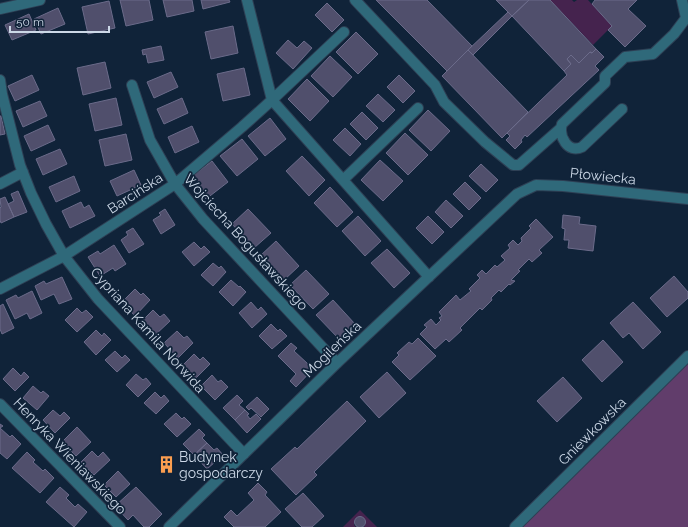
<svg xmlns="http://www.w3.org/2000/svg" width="688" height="527" font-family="Raleway,sans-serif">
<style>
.green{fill:#45234e}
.forest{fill:#613d6b}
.building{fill:#504f6c;stroke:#6b6b8a}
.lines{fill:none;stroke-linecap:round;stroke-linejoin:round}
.minor-casing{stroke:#2e4055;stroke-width:12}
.minor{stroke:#2f697a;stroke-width:10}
.labels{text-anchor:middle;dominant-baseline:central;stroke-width:3.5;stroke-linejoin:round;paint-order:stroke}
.street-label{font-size:14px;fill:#ccd8e7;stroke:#102339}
.poi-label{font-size:14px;fill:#ccd8e7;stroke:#102339;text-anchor:start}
</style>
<rect width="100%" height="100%" fill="#102339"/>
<path class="green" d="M550 0H572L574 2 577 0H588L612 26 593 45Z
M360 510 377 527H364C367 522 365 517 358 517L354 521V525L356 527H343Z"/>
<path class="forest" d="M688 359V527H515Z"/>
<path class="building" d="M120 0H149L153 20 126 26Z
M163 0H192L194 11 167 17Z
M201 0H229L230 2 203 9Z
M376 0H427L472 46 447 71Z
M496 0H529L512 16Z
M529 0H550L596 49 592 53 590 52 579 63 571 55 567 59 571 64 564 71 512 16Z
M595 0H637L628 9 646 26 625 47 608 30 612 26 592 4Z
M109 1 115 28 88 34 82 7Z
M327 3 344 20 332 32 315 15Z
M58 8 65 24 41 34 34 19Z
M508 12 512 16 473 55 468 50Z
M29 14 36 30 12 40 5 25Z
M233 26 238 53 211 59 205 32Z
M356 32 378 54 358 74 336 52Z
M288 40 297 48 304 41 312 48 293 69 276 53Z
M161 46 164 60 148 63 146 54 143 55 142 50Z
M596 49 604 57 595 66 599 70 527 137 525 135 521 140 522 142 515 149 506 140 510 136 507 133 567 75 564 71 571 64 567 59 571 55 579 63 590 52 592 53Z
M468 50 528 112 502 138 442 76Z
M330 56 352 77 333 97 311 76Z
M105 62 111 88 83 95 77 68Z
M244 68 250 95 223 101 217 74Z
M171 72 178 87 154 98 147 82Z
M32 75 39 90 15 101 8 86Z
M399 75 415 91 403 103 387 87Z
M307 79 329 101 310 121 288 99Z
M378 94 395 110 383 122 366 106Z
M116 98 122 125 95 131 89 104Z
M182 98 188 113 164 124 157 109Z
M40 101 47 116 23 127 16 111Z
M428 110 450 131 431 151 409 130Z
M362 112 378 128 366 140 350 124Z
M0 116H1L5 134 0 135Z
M270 118 286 139 265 156 248 136Z
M48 125 55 140 31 151 24 136Z
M192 126 199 142 175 153 168 137Z
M345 128 361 144 350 156 333 140Z
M405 133 428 155 408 175 386 153Z
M126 134 132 160 105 166 99 140Z
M242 139 258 159 237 176 220 156Z
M60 149 67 164 43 175 36 159Z
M302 156 325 180 309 196 286 171Z
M380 160 403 181 383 201 361 180Z
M212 161 228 182 206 199 190 178Z
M481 164 498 180 486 192 469 176Z
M134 170 141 185 117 196 110 181Z
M74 176 80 191 56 202 49 187Z
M465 182 481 198 469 210 453 194Z
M330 187 353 212 337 227 314 203Z
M18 191 27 212 14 217 8 204 14 201 11 194Z
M5 197 14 217 1 223 0 220V208L1 207 0 199Z
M446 200 463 216 451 228 435 212Z
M81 202 84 208 89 205 95 216 70 228 62 211Z
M165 209 175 225 161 234 153 220 161 215 159 213Z
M248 209 271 233 254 248 232 224Z
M563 215 580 217 579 224 596 226 593 251 568 248 569 240H564L565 229 562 228Z
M358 216 381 241 365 256 342 231Z
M428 216 444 232 432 244 416 228Z
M536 219 553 237 539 250 542 253 532 262 529 259 518 270 520 271 511 280 515 281 510 285 509 284 501 292 499 290 491 298 492 300 482 310 480 308 460 328 462 330 449 342 446 339 435 349 420 334 427 327 424 325 431 319 436 325 441 320 439 318 442 316 439 312 456 295 460 300 471 291 469 289 480 278 477 275 482 270 486 274 495 265 497 267 505 260 501 256 510 248 508 245 513 240 518 245 522 241 521 238 531 228 529 226Z
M133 228 144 244 129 253 121 240 128 235 126 232Z
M276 241 299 266 283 281 260 256Z
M194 242 201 249 204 246 210 252 194 266 182 252Z
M114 245 126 264 115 271 113 268 100 276 88 257 98 251 100 254Z
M387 249 410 273 394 288 371 263Z
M213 263 219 268 221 266 226 272 213 286 201 275Z
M306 270 329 294 313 309 290 285Z
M674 276 688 292V298L667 317 650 298Z
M62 277 72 299 59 304 54 294 41 300 35 286 44 281 46 284Z
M231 280 239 287 240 286 246 292 233 306 219 292Z
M135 289 141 295 143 293 150 300 135 316 122 302Z
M32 291 42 313 30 319 27 313 15 319 6 300 16 295 18 298Z
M333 300 355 324 339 339 316 315Z
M251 302 258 310 261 307 267 314 252 328 239 313Z
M633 302 661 332 643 349 629 333 623 338 610 323Z
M3 304 14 328 2 334 0 329V306Z
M77 308 82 313 86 310 93 317 77 332 65 320Z
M153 310 160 317 164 314 170 321 154 336 141 322Z
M271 324 278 331 280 329 287 336 272 349 259 336Z
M96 330 102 336 104 333 111 340 96 355 84 342Z
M177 331 184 338 187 336 193 343 178 358 164 343Z
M418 338 436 356 410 380 392 362 399 355 397 353 409 342 412 344Z
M603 340 623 362 602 382 582 360Z
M291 343 297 348 294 351 308 364 310 362 315 367 296 387 290 381 296 374 278 356Z
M115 351 122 358 125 355 130 360 117 372 105 360Z
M194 354 200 360 203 357 210 364 196 378 183 365Z
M13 368 21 376 24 372 29 377 15 391 3 379Z
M387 372 406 393 379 418 360 397Z
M136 374 143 380 146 378 151 384 138 397 126 385Z
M212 375 218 382 221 380 228 387 215 400 201 386Z
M563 377 582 398 557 422 537 401Z
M33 386 41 393 43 391 49 396 37 410 23 398Z
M155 392 161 398 164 395 169 401 156 414 144 403Z
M237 395 243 401 239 405 245 410 235 420 223 408Z
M257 397 269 409 261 417 251 408 249 410 246 407Z
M347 401 366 421 314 472 317 475 296 495 271 469 295 447 297 449Z
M53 410 60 416 64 412 70 418 55 433 43 420Z
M245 410 249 414 247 415 250 419 256 414 261 419 247 433 235 420Z
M176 413 182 419 184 417 191 424 177 437 164 424Z
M0 424 3 426 0 428 10 437 12 435 21 444 7 459 0 453Z
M77 427 91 442 76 456 62 442Z
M199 429 205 435 202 438 207 443 194 455 183 444Z
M207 443 214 450 217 448 223 455 207 469 194 455Z
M92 451 98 457 103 452 110 460 94 475 81 462Z
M27 452 35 460 33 462 43 471 45 469 54 478 40 493 12 468Z
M165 460 171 465 167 470 161 464Z
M118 471 130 484 116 497 104 485Z
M258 483 267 492 265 495 281 512 265 527H234L224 517 231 510 237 516 254 500 248 493Z
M60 487 69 495 66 498 75 507 78 504 87 512 74 527 46 502Z
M136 487 162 514 149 527H144L133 515 128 520 115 506Z
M303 493 324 516 312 527H302L285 509Z
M354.5 522a5.5 5.5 0 1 1 11 0a5.5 5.5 0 1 1-11 0Z"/>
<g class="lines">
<defs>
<path id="minor" d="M247 0 272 100 429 277
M355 0 435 85 444 102 485 142 513 165H519L561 128
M0 9 40 0
M0 80 2 94 20 165 31 193 46 224 64 256 98 299 244 454
M132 85 150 140 175 184 203 219 337 363
M622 109 582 147C568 154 558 136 562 124L605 83V76L625 57 653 54 674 34 686 18 682 0
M343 180 418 108
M0 184 23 172
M0 289 64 256 175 184 242 127 272 100 344 32
M0 404 120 527
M169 527 337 363 517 194 536 185 563 186 688 199
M515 527 688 356"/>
</defs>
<use href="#minor" class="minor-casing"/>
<use href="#minor" class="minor"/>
</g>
<defs>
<symbol id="building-bare" viewBox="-9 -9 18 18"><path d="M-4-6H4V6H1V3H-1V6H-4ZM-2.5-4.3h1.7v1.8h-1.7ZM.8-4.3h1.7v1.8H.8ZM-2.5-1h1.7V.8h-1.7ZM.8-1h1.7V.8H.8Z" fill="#fb9e50" stroke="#102339" stroke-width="2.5" paint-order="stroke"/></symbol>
</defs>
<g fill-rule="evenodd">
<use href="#building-bare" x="154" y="452" width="25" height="25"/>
</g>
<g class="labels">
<g class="street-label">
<text transform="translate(603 176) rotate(6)">Płowiecka</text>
<text transform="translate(135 193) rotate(-33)">Barcińska</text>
<text transform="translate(246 242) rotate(48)">Wojciecha Bogusławskiego</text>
<text transform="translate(148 330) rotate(48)">Cypriana Kamila Norwida</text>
<text transform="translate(332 349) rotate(-44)">Mogileńska</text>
<text transform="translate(592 431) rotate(-45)">Gniewkowska</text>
<text transform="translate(70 456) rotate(46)">Henryka Wieniawskiego</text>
</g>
<g class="poi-label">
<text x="179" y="457">Budynek<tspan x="179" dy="16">gospodarczy</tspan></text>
</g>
</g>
<path d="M10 26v6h99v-6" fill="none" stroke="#ccd8e7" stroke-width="2"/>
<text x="16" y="26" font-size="12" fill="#ccd8e7" stroke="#102339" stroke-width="3" paint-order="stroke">50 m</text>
</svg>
